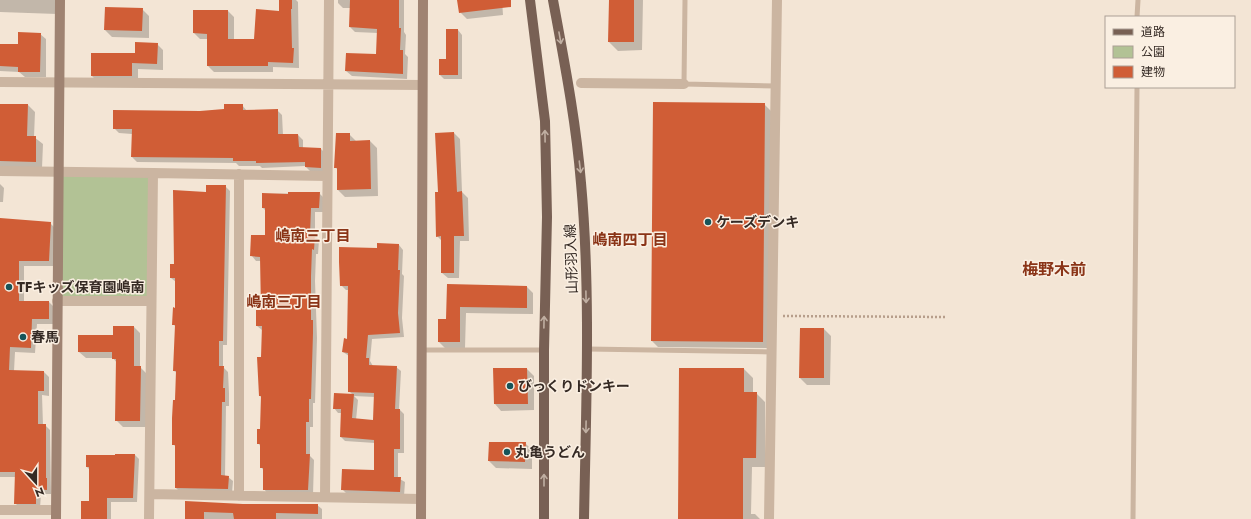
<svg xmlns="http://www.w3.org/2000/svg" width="1251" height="519" font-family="Jost,'Noto Sans JP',sans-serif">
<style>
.green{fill:#b2c295}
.shadow{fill:#0003;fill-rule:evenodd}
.building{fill:#d05d36}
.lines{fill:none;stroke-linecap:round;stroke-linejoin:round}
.path{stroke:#b79e8b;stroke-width:2.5;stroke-dasharray:2 2;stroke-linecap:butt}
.lane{stroke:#cbb5a1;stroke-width:5}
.street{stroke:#cbb5a1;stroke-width:10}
.secondary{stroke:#9f8372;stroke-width:10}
.primary{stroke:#786054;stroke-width:10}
.oneway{stroke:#c0afa2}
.poi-dot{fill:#175459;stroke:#faefe2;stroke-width:1.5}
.labels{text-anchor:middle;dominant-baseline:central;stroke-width:3;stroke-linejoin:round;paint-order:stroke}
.poi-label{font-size:14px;font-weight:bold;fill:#352a24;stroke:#faefe2;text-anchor:start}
.street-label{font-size:14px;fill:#352a24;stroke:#faefe2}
.neighbourhood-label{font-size:15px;font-weight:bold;fill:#8a3417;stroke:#faefe2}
.quarter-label{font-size:16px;font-weight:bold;fill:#8a3417;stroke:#faefe2}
</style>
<rect width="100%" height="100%" fill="#f3e5d5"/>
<path class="green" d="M58 171 153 173 151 301H57Z"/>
<path class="shadow" d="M0 0H57V14L0 12Z
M280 0H296L298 2 299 68 273 67V72H214L208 66V39H200L194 33 228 11 234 17V40H255L280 12Z
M338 0H404V32L406 35 405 54 408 57 407 79 352 76 346 71 377 56 378 33 355 32 350 27 351 8H343L338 3Z
M458 0H502L503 15 467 19 460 12Z
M610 0H643L642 50 618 51 609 42Z
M142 9 149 16V38L112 37 105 30Z
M447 30H458L462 35V79H444L440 75 447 60Z
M40 34 46 39V77H25L19 72 0 71V45H19Z
M157 44 163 50V70L138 69V82H98L92 76Z
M0 104 28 105 35 112 34 137 43 144 42 168 0 167Z
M764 104 771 111 769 348 658 347 652 341Z
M242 105 247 111 277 110 282 115 283 135H298L303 140V148L321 149 326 154V172H311L305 166 262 168 260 166H239L236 163 137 162 132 157V134L119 133 114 128 200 112 225 110Z
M454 133 460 139 462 192 468 198 469 241H460L459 278H448L442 273V241L437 236 439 193Z
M349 134 356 141H370L377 148 378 196 345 197 338 190V170L335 167Z
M0 184 4 188 3 202H0Z
M225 186 230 191 227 345H223V367L228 372 229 393V406H226L225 477H228L233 481 232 493 180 492 176 488V447L173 444 177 373 174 371 176 327 173 324 176 309V282L171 278 207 193Z
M319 193 324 198V212H315V236L319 240 318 254H316L315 281 317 338 315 403H313V427H310V456L314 460 313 495 268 494 264 489V471L261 467V447L258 443 261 430 262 398 260 396 262 358V330L257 326 262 311 261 261H256L252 256 266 236V211L263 208V194Z
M0 219 50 223 55 228 54 266H24V302H49L54 307V324H37L35 353 15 352 14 371 44 372 49 377V396L42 395 43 425H45L50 430 51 494H41L40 508H20L15 503 16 477H0Z
M399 245 403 250 402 274 404 276 402 318 404 337 372 339 370 361 373 366 396 367 401 371 399 409 404 414V453H398V478L405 482 404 496 347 494 342 489 375 471V443L345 441 341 437 342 413H338L334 408 353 395 349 391V356L343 352 348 340 349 290H346L341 285 377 249ZM354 396 375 397 374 421 356 420 358 400Z
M448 285 527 287 533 293V314L466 313 465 348H445L439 342 447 320Z
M134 327 140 333V367L147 374 146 427H123L116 420 117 363 113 358H86L79 352Z
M824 329 831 336 830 385H807L800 378Z
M494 369H527L534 376V410L501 411 495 404Z
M680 369H744L753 378V393H756L765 402V467H752L751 514H755L760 519H679Z
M525 443 532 450V469L496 468 489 461Z
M135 455 139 459 137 502H111V519H82L90 502V470L87 467Z
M186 502 243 505H317L322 509V519H186Z"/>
<path class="building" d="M279 0H292V9H291L292 48H294L293 63 268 62V66H207V34L193 33V10H228V39H254L256 9 279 11Z
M350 0H399V28H401L400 50H403V74L345 71 346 53 376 54 377 29 349 27Z
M457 0H511V7L459 13Z
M609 0H634V42H608Z
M105 7 143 8 142 31 104 30Z
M446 29H458V75H439V59H446Z
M18 32 41 33 40 72H18V67L0 66V44H18Z
M135 42 158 43 157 64 132 63V76H91V53H135Z
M653 102 765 103 763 342 651 341Z
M0 104H28L27 136H36V162L0 161Z
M224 104H243V110L278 109V134H298L299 147 321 148V168L305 167V162L256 163V161H233V158L131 157 132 129H113V110L200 111 224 109Z
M454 132 457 192 462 191 464 236H454V273H441V236L436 237 435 192H438L435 133Z
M336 133H350V141L370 140 371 189 337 190V168H334Z
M206 185H226L223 341H219V366H224L223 388H225V402H222L221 475 229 476 228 489 175 488V445H172V418L173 400H175L176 371H173L175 325H172L173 307 175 308V278H170V264H174L173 190 206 192Z
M288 192H320L319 208H311L310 235H315L314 250 312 249 311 276V320H313V333L311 399H309V422H306V454H310L308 490H263V468H260V444H257V429H260L261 396H259L257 357H261L262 326H256V310H261L260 257 250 256 251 235H265V208H262V193L288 194Z
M0 218 51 222 49 261H19V301H49V319H32L31 348 10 347 9 370 44 371V391H38V424H46V478H47V490L36 489V504H14L15 472H0Z
M377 243 399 244 398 270H400L398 313 400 333 368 335 366 358H369V365L397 366 395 409H400V449H394V477H401L400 492 341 490 342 469 374 470V440L340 437 341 409H333L334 393 354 394 352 418 373 420 374 393 348 392V353L342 352 344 338 347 339 348 286H340L339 262V247L377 248Z
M447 284 527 286V308L460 307V342H438V319H446Z
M113 326H134V366H141L140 421H115L116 359H112V352H78V335H113Z
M800 328H824V378H799Z
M493 368H527L528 404H494Z
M679 368H744V392H757L756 458H743V519H678Z
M489 442H526L525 462 488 461Z
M115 454H135L133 498H107V519H81V501H89V467H86V455H115Z
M185 501 243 504H318V514L276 513V519H234L233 513 204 512V519H185Z"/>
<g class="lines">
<path class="path" d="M783 316 946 317"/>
<path class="lane" d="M685 0 684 84 776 86
M1137 17 1138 0
M587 349 772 352
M421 350H544
M1133 519 1137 87"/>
<path class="street" d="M0 82 422 85
M581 83 684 84
M0 171 153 173
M57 301H151
M150 494 421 499
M239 496V174
M325 497 329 0
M0 510H56
M149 519 153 173 327 176
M769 519 777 0"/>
<path class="secondary" d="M56 519 60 0
M421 519 423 0"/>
<path class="primary" d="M530 0 545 121 547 217 544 350V519
M553 0C564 60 576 121 581 183 591 294 586 407 584 519"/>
</g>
<defs><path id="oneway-shaft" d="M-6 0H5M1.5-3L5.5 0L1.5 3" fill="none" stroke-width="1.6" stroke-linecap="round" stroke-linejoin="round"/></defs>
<g class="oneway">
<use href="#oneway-shaft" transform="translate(560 38) rotate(80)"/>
<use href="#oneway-shaft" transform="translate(545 136) rotate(-91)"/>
<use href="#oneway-shaft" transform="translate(580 167) rotate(83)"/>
<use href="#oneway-shaft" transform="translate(586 297) rotate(89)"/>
<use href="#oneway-shaft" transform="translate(544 322) rotate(-89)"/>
<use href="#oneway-shaft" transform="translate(586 427) rotate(91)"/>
<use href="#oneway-shaft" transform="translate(544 480) rotate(-90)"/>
</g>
<g class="poi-dot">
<circle cx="708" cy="222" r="4"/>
<circle cx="9" cy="287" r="4"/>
<circle cx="23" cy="337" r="4"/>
<circle cx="510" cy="386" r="4"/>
<circle cx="507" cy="452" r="4"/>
</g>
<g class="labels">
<g class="poi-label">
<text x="716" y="222">ケーズデンキ</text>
<text x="17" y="287">TFキッズ保育園嶋南</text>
<text x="31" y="337">春馬</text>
<text x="518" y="386">びっくりドンキー</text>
<text x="515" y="452">丸亀うどん</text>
</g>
<g class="street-label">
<text transform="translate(571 259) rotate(-92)">山形羽入線</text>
</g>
<g class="neighbourhood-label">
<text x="313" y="236">嶋南三丁目</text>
<text x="630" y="240">嶋南四丁目</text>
<text x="284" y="302">嶋南三丁目</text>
</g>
<g class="quarter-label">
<text x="1054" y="269">梅野木前</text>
</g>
</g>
<rect x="1105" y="16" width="130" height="72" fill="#faefe2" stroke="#aba096"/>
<rect x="1113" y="29" width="20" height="6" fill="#786054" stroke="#aba096"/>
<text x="1141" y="36" font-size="12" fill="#352a24">道路</text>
<rect x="1113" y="46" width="20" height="12" fill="#b2c295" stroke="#aba096"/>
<text x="1141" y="56" font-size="12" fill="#352a24">公園</text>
<rect x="1113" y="66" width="20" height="12" fill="#d05d36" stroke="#aba096"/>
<text x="1141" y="76" font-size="12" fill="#352a24">建物</text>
<g transform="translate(36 483) rotate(159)" stroke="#faefe2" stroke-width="3" paint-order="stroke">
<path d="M0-3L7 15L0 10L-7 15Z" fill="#352a24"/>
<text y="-6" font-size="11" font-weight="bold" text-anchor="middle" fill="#352a24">N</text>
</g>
</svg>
